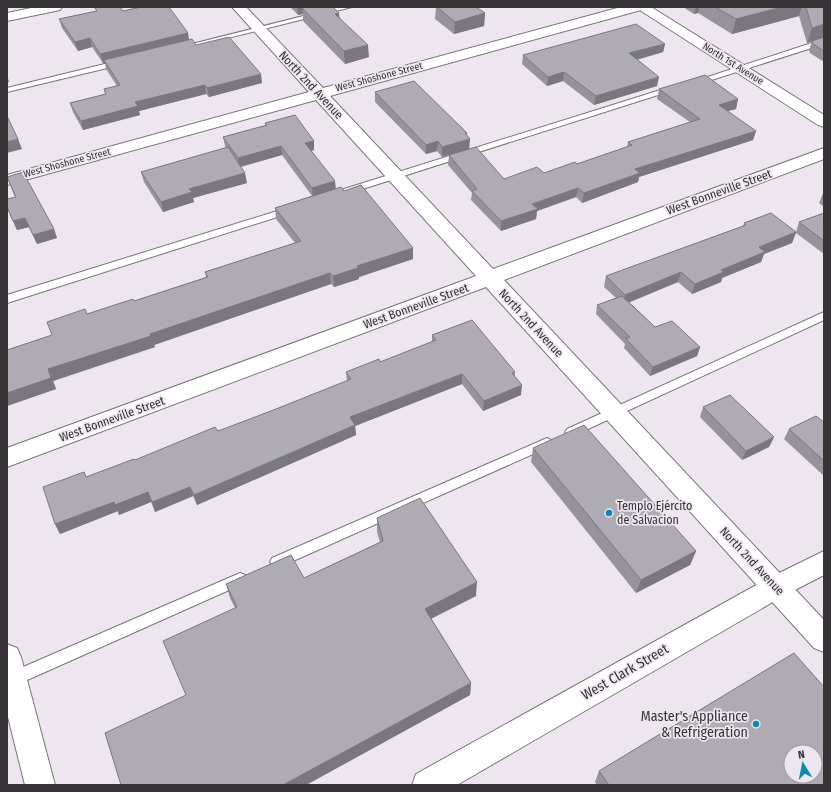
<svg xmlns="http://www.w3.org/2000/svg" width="831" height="792" font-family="'Fira Sans Condensed',sans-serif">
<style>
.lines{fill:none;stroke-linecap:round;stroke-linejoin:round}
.service-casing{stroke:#7a747b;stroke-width:2}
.minor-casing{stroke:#7a747b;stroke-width:2}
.tertiary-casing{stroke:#7a747b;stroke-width:2}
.service{fill:#fff;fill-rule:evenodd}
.minor{fill:#fff;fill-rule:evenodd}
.tertiary{fill:#fff;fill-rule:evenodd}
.wall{fill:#96939b}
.shaded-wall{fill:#7a787e}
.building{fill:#aeabb4;stroke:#7a787e;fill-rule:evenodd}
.poi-dot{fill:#0a8dad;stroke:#ede6ee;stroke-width:1.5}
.labels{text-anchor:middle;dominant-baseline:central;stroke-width:3.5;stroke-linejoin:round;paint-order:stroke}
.far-street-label{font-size:10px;fill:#363336;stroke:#ede6ee}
.street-label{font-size:12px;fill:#363336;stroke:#ede6ee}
.poi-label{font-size:12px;fill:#363336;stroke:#ede6ee;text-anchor:start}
.near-street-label{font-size:14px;fill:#363336;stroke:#ede6ee}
.near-poi-label{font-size:14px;fill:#363336;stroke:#ede6ee;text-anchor:end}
</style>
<rect width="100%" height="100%" fill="#ede6ee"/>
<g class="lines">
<defs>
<path id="service" d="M339 7H352L180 50 176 48Z
M824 39V44L696 85H693L689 83Z
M121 60 125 62 124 64 7 92V88Z
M670 87H676L677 89 350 193H344L342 191 344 189Z
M290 207 293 208 295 210 293 212 7 303V295Z
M824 312V320L575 435 571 437 567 435 565 432 567 429Z
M547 438 551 440 553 443 551 446 282 566 277 568 272 566 270 562 272 558Z
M240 573 245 575 247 579 245 583 7 689V674Z"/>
<path id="minor" d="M36 7H62L60 10 7 21V13Z
M232 7H246L323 88 621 7H643L641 10 330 96 493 269 824 148V159L504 280 824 620V652L814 648 486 287 7 467V448L476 276 316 100 7 185V175L309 92Z"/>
<path id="tertiary" d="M635 7H651L824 115V127L818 125Z
M824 551V575L785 595 457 785H412L416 774 767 579Z
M7 644 17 648 21 657 55 785H25L7 713Z"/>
</defs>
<use href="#service" class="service-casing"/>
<use href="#minor" class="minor-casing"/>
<use href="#tertiary" class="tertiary-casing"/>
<use href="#service" class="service"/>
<use href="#minor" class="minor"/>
<use href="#tertiary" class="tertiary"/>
</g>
<path class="wall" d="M290 7H333L340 18 369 57 345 64 303 21V14L298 15Z
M436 7H476L485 13 484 26 454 34 435 19Z
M683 7H824V37L807 43 799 16 732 34 698 13 694 14Z
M95 8 123 11 188 33 189 39 196 45 262 83 209 97 206 94 139 111 140 115 83 130 73 112 70 103 105 94 104 89 117 86 106 69 105 63H103L92 47 78 51 62 28 59 19 96 11Z
M824 37V62L810 53 809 50 812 41Z
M665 44 663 52 637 60 657 86 594 105 563 81 547 86 522 64 523 55Z
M659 89 738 99 736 109 727 111 756 131 753 140 639 177 638 182 582 203 576 197 537 211 536 219 501 231 471 200 472 193 448 165 449 155 504 179 544 173 577 164 627 147 628 142 690 122 657 99Z
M375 92 467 133 466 135 470 139 469 149 442 157 437 151 426 154 375 102Z
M265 123 314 141V150L311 151 336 189 344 191 413 259 359 277V279L334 287 331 284 154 345 155 347 53 381 56 389 7 406 52 335 87 314 134 301 206 277 205 272 295 243 276 219 275 208 312 196 282 155 241 167 247 183 193 198 194 202 163 212 144 182 141 172 226 148 225 146 223 137 265 126Z
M7 178 54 229 57 238 37 244 29 227 17 230 7 207 15 197Z
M823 193H824V207L819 203Z
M824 213V254L796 233 792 243 764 254 761 262 722 278 721 282 692 294 678 282 629 302 655 327 700 347 697 356 650 376 624 348 625 344 596 314 597 305 616 298 604 287 606 276 743 226 744 223 796 232 799 222Z
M432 335 515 372V377L521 395 483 411 462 384 355 426 356 435 197 505 193 496 155 512 151 502 119 515 118 511 60 534 55 524 84 472 86 477 218 431 271 411 347 381 346 372 380 362 432 342Z
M703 407 774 437 769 447 742 460 700 417Z
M824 422V476L784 439 789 429Z
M533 448 696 551 690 565 636 593 531 462Z
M377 518 476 596 431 618 471 683 470 695 306 785H121L186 695 235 608 230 598 226 584 304 578 380 542 377 532Z
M599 771 824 785H597L595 782Z"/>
<path class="shaded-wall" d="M297 7H323L302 8 303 14 298 15Z
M696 7H699L698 13 694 14Z
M782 7H802L799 16 732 34 736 19Z
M339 13 340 25 335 14Z
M485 13 484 26 454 34 455 22Z
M824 24V37L807 43 812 28Z
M188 33 189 42 104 60 105 63H103L100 54Z
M90 38 92 47 78 51 75 42Z
M665 44 663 52 628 62 629 53Z
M368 45 369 57 345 64 344 51Z
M564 72 563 81 547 86 548 77Z
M261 74 262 83 209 97 207 88Z
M7 75 9 82H7Z
M659 77 657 86 594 105 596 96Z
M205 85 206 94 139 111 140 115 83 130 81 121 135 102Z
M738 99 736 109 716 114 719 105Z
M756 131 753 140 639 177 638 182 582 203 584 193 635 169Z
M465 133H467L466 140 470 139 469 149 442 157V147Z
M18 139 22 149 7 153V142Z
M314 141V150L306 152 305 143Z
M438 141 437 151 426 154V145Z
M281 146 282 155 239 167 238 158Z
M245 173 247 183 193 198 194 202 163 212 161 202 189 189Z
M335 181 336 190 313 198 312 188Z
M578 188 576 197 537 211 536 219 501 231V221L532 204Z
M25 218 29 227 17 230 13 221Z
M54 229 57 238 37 244 33 235Z
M796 232 792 243 764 254 761 262 722 278 721 282 692 294 695 284 721 270 759 247Z
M413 248V259L359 277V279L334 287 333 276 357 266Z
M681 272 678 282 623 305 625 295Z
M330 273 331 284 154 345 155 347 53 381 56 389 7 406V393L48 369 150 334Z
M700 347 697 356 650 376 653 367Z
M462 374V384L355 426 356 435 197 505 194 495 350 417Z
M522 385 521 395 483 411 484 401Z
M774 437 769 447 742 460 746 451Z
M190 487 193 496 155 512 152 502Z
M148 492 151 502 119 515 118 511 60 534 55 524 114 502Z
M696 551 690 565 636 593 641 580Z
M477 582 476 596 425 622V609Z
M471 683 470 695 306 785H283Z"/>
<path class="building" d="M99 7H120L123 11 141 7H169L188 33 100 54 90 38 75 42 59 19 97 11 95 8Z
M306 7H333L339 13 335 14 368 45 344 51 302 8Z
M437 7H476L485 13 455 22Z
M715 7H782L736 19Z
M806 7H824V24L812 28Z
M636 24 665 44 629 53 659 77 596 96 564 72 548 77 523 55Z
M229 37 261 74 207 88 205 85 135 102 138 106 81 121 70 103 106 94 104 89 120 85 104 60 192 39 196 45Z
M824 37V51L813 44 812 41Z
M705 75 738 99 719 105 756 131 635 169 640 173 584 193 578 188 532 204 538 209 501 221 472 191 477 189 449 155 476 147 504 179 537 167 544 173 575 162 577 164 632 145 628 142 700 119 659 89Z
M414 81 467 133H465L470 139 442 147 438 141 426 145 375 92Z
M295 115 314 141 305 143 335 181 312 188 281 146 238 158 223 137 267 125 265 123Z
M7 116 18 139 7 142Z
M228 147 245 173 189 189 192 192 161 202 141 172Z
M23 172 54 229 33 235 25 218 13 221 7 207V199L16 197 7 177Z
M361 185 413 248 357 266 358 268 333 276 330 273 150 334 151 336 48 369 51 378 7 393V350L52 335 47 322 85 309 87 314 133 299 134 301 208 277 205 272 301 241 275 208 341 187 344 191Z
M771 213 796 232 759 247 765 252 721 270 724 272 695 284 681 272 625 295 606 276 746 225 744 223Z
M824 213V241L799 222Z
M622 296 655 327 672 321 700 347 653 367 626 339 630 337 597 305Z
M472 320 515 372 512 373 522 385 484 401 462 374 350 417 355 425 194 495 190 487 152 502 148 492 115 505 114 502 55 524 43 487 84 472 86 477 134 459 135 460 215 427 218 431 271 411 351 379 346 372 379 359 380 362 436 340 432 335Z
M730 395 774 437 746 451 703 407Z
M816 416 824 422V461L789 429Z
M584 425 696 551 641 580 533 448Z
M420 498 477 582 425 609 471 683 283 785H121L105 733 186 695 163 641 237 607 226 584 291 555 304 578 383 541 377 518Z
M794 653 824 687V785H609L599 771ZM791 752H815V776H791Z"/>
<g class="poi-dot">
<circle cx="609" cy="513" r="4"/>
<circle cx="756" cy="724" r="4"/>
</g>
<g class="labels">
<g class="far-street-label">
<text transform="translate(733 64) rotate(32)">North 1st Avenue</text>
<text transform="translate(379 77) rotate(-15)">West Shoshone Street</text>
<text transform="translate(67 163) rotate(-15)">West Shoshone Street</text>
</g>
<g class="street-label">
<text transform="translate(311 85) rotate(47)">North 2nd Avenue</text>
<text transform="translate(719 192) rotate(-20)">West Bonneville Street</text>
<text transform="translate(416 306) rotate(-20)">West Bonneville Street</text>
<text transform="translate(531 323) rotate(47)">North 2nd Avenue</text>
<text transform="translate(112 419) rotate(-20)">West Bonneville Street</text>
<text transform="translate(752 561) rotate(47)">North 2nd Avenue</text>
</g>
<g class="poi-label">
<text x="617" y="506">Templo Ejército<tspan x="617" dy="14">de Salvacion</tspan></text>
</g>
<g class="near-street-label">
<text transform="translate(625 672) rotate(-30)">West Clark Street</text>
</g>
<g class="near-poi-label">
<text x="748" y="716">Master's Appliance<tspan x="748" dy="16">&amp; Refrigeration</tspan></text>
</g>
</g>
<rect width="831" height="792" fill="none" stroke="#363336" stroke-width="16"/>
<g transform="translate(803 764) rotate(350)"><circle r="19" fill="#ede6ee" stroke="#a49ea4"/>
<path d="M0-3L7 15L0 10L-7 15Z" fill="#0a8dad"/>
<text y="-6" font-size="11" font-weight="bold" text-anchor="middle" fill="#363336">N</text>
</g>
</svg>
